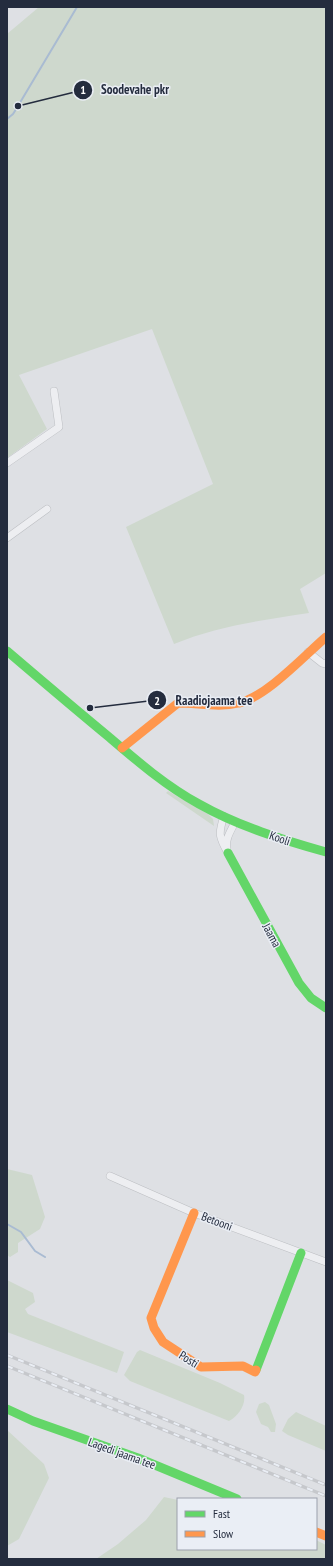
<svg xmlns="http://www.w3.org/2000/svg" width="333" height="1566" font-family="'PT Sans Narrow',sans-serif">
<style>
.green{fill:#ced8cd}
.lines{fill:none;stroke-linecap:round;stroke-linejoin:round}
.stream{stroke:#a9bbd2;stroke-width:2}
.street-casing{stroke:#bcbec2;stroke-width:8}
.street{stroke:#edeef1;stroke-width:7}
.fast{stroke:#63d668;stroke-width:9}
.slow{stroke:#ff974d;stroke-width:9}
.rail-casing{stroke:#c6c8cc;stroke-width:3.5}
.rail{stroke:#eaeef5;stroke-width:2;stroke-dasharray:6;stroke-linecap:butt}
.labels{text-anchor:middle;dominant-baseline:central;stroke-width:3;stroke-linejoin:round;paint-order:stroke}
.street-label{font-size:12px;fill:#242c3e;stroke:#eaeef5}
.leader{fill:none;stroke:#242c3e;stroke-width:1.5}
.callout-dot{fill:#242c3e;stroke:#eaeef5;stroke-width:1.5}
.mark-label{font-size:12px;text-anchor:middle;font-weight:bold;fill:#fff}
.callout-label{font-size:13px;text-anchor:middle;font-weight:bold;fill:#242c3e;stroke:#eaeef5;stroke-width:3;stroke-linejoin:round;paint-order:stroke}
</style>
<rect width="100%" height="100%" fill="#dee0e4"/>
<path class="green" d="M39 7H326V573L300 589 309 613C263 620 217 626 174 644L126 527 213 484 152 329 19 375 47 429 7 458V34Z
M168 791 208 814 213 819 214 826 166 793Z
M7 1169 32 1175 45 1217 40 1229 18 1243V1252L10 1257 7 1255Z
M7 1280 33 1293 35 1302 25 1309 28 1314 124 1352 117 1373 7 1332Z
M140 1350 220 1383 244 1395C246 1405 238 1416 229 1421L130 1381 124 1375 137 1352Z
M265 1402 269 1405 276 1424 275 1432H271L268 1427 261 1424 256 1412 259 1404Z
M296 1412 326 1426V1451L288 1435 282 1431 288 1419Z
M7 1430 44 1464 49 1478 19 1539 7 1546Z
M164 1497 178 1500V1549H316V1540L326 1545V1559H96L118 1544 146 1520Z"/>
<g class="lines">
<path class="stream" d="M7 119 13 114 18 106 77 7
M7 1224 21 1232 35 1251 45 1257"/>
<defs>
<path id="street" d="M7 463 59 427 54 391
M7 538 47 509
M308 652 322 663 326 664
M224 816C218 834 219 837 228 853
M227 849C225 838 231 831 235 822
M110 1176 194 1213 326 1262"/>
</defs>
<use href="#street" class="street-casing"/>
<use href="#street" class="street"/>
<path class="fast" d="M7 651C41 680 75 709 109 737 137 761 166 786 199 804 238 826 283 840 326 852
M228 853 299 983 311 998 326 1008
M256 1370 301 1253
M7 1409 33 1421 138 1458 237 1499"/>
<path class="slow" d="M122 748 178 703C198 703 219 708 239 703 266 697 304 656 326 637
M194 1213 151 1318 154 1328 163 1342 201 1367 243 1366 255 1372 256 1370
M316 1532 326 1536"/>
<defs>
<path id="rail" d="M7 1355 326 1485
M7 1366 326 1496"/>
</defs>
<use href="#rail" class="rail-casing"/>
<use href="#rail" class="rail"/>
</g>
<g class="labels">
<g class="street-label">
<text transform="translate(280 838) rotate(19)">Kooli</text>
<text transform="translate(272 935) rotate(61)">Jaama</text>
<text transform="translate(217 1221) rotate(21)">Betooni</text>
<text transform="translate(189 1359) rotate(32)">Posti</text>
<text transform="translate(122 1453) rotate(20)">Lagedi jaama tee</text>
</g>
</g>
<path class="leader" d="M18 106L83 90M90 708L157 700"/>
<g class="callout-dot">
<circle cx="18" cy="106" r="4"/>
<circle cx="90" cy="708" r="4"/>
<circle cx="83" cy="90" r="10"/>
<circle cx="157" cy="700" r="10"/>
</g>
<g class="mark-label">
<text x="83" y="94">1</text>
<text x="157" y="705">2</text>
</g>
<g class="callout-label">
<text x="135" y="94">Soodevahe pkr</text>
<text x="214" y="705">Raadiojaama tee</text>
</g>
<rect width="333" height="1566" fill="none" stroke="#242c3e" stroke-width="16"/>
<rect x="177" y="1498" width="140" height="52" fill="#eaeef5" stroke="#9ba0ac"/>
<rect x="185" y="1511" width="20" height="6" fill="#63d668" stroke="#9ba0ac"/>
<text x="213" y="1518" font-size="12" fill="#242c3e">Fast</text>
<rect x="185" y="1531" width="20" height="6" fill="#ff974d" stroke="#9ba0ac"/>
<text x="213" y="1538" font-size="12" fill="#242c3e">Slow</text>
</svg>
